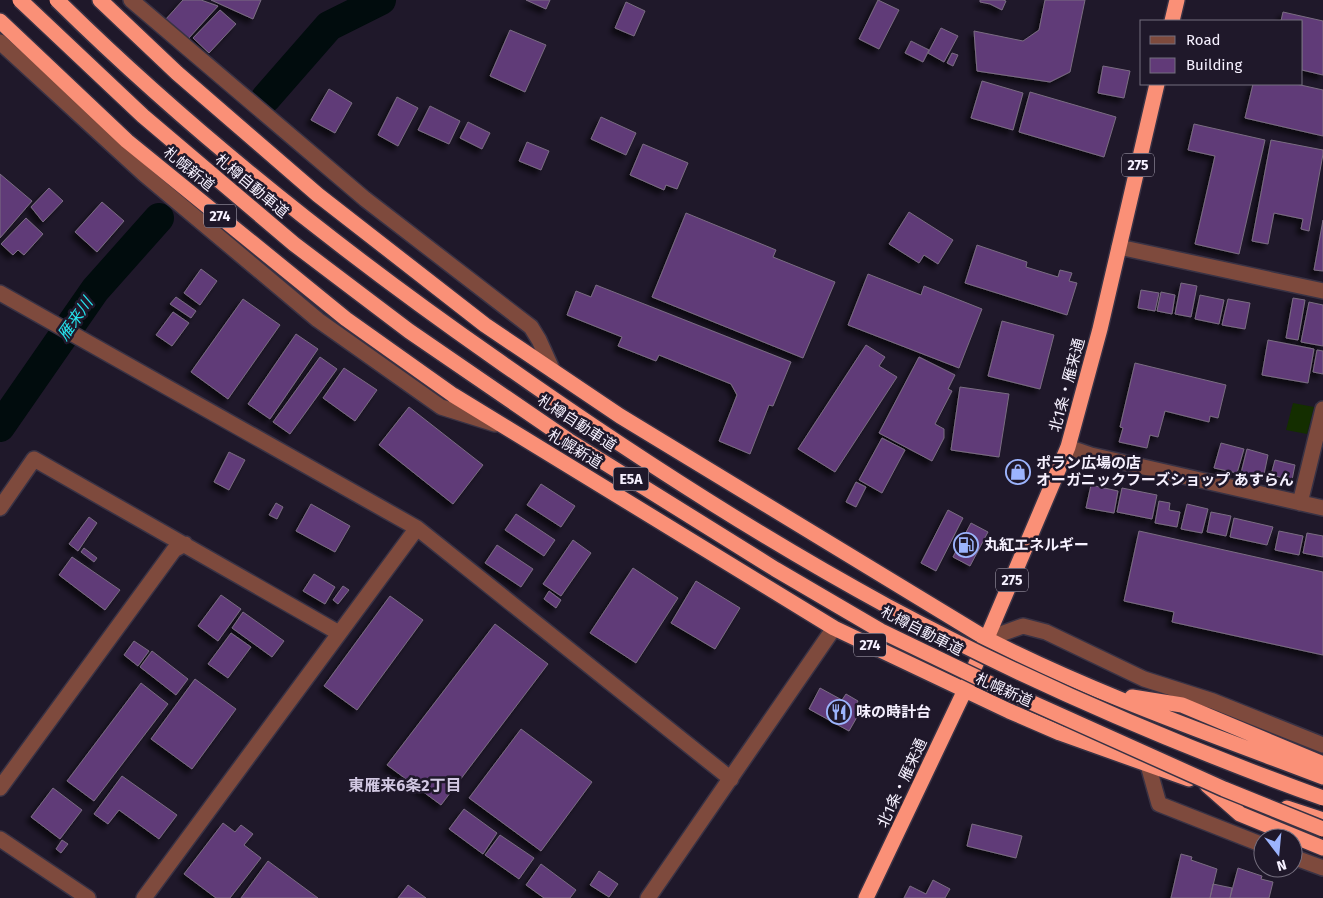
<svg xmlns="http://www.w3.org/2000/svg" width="1323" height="898" font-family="'Fira Sans','Noto Sans JP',sans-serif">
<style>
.green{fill:#142e00}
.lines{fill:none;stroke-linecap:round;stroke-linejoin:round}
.river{stroke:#010c0d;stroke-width:30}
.building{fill:#613a78;stroke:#7a6d82;filter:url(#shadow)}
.street-casing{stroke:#393244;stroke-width:18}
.highway-casing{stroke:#393244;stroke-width:18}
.street{stroke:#7e4a3d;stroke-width:15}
.highway{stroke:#fa9077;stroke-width:15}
.highway-bridge-casing{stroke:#393244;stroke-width:18;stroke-linecap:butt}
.highway-bridge{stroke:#fa9077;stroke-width:15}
.labels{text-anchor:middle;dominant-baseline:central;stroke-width:5;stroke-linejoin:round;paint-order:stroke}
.shield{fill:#1f182a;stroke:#b6b0bf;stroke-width:1}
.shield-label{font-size:14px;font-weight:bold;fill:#f6f1ff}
.street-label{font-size:15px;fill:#f6f1ff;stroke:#1f182a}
.poi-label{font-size:15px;font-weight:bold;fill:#f6f1ff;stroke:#1f182a;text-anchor:start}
.water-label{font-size:16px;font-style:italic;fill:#26e3ed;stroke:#1f182a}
.neighbourhood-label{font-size:16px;font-weight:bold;fill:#d2c8e2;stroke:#1f182a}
</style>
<defs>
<filter id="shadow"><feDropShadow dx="-4.5" dy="4.5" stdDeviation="2.5" flood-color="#0009"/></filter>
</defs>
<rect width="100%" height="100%" fill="#1f182a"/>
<path class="green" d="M1293 403 1314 407 1307 434 1286 430Z"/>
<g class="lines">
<path class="river" d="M266 98 329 26 381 0
M0 427 95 290 159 218"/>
</g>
<path class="building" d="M183 0H201L218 6 188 39 166 19Z
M211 0H261L253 19Z
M526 0H550L546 9Z
M878 0 899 10 879 49 859 39Z
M980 0H1003L1006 1 1002 10 990 4 980 2Z
M1045 0H1085L1070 72 1050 82 977 71 974 31 1023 41 1039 30Z
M626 2 645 11 634 36 615 28Z
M220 10 236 24 209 53 193 38Z
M1283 12 1323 21V75L1302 70V21H1281Z
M941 28 958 36 944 62 928 53Z
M510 30 546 45 525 92 490 76Z
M911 41 929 50 923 62 905 53Z
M952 53 958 55 953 66 947 63Z
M1103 66 1130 71 1124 98 1098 93Z
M982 81 1023 93 1013 130 971 118Z
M1253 84H1296L1323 90V136L1245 118Z
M329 89 352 103 335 133 311 120Z
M1030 92 1116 117 1104 157 1019 132Z
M397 97 418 108 398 146 378 135Z
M430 106 460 121 449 144 418 130Z
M601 117 636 133 626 155 591 139Z
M468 122 490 133 482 149 460 138Z
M1194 124 1265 140 1239 254 1195 244 1215 156 1188 150Z
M1271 140 1323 150V154L1309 231 1301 229 1303 219 1274 213 1268 244 1252 241Z
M527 142 549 151 541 170 519 161Z
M643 144 688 163 677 189 666 185 664 190 630 175Z
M0 174 32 201 0 238Z
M49 188 63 201 43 222 31 207Z
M102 202 124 221 97 252 75 232Z
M909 212 953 240 938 264 924 255 919 263 889 244Z
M686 213 776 250 773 257 835 282 803 358 652 297Z
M26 218 43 234 24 255 18 250 13 255 1 244Z
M1323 220V271L1314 270Z
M977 245 1027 262 1026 267 1058 277 1060 270 1072 273 1069 281 1077 283 1067 315 965 283Z
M201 269 217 281 200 305 184 293Z
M868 274 921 295 924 286 982 309 959 368 848 325Z
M1181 283 1197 286 1191 317 1175 314Z
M596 285 791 362 773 406 769 405 750 454 719 441 737 395 731 384 659 355 656 361 618 346 622 337 567 315 576 291 591 297Z
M1141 290 1159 293 1155 311 1138 308Z
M1161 292 1175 295 1172 314 1157 311Z
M1200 295 1224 300 1219 324 1195 319Z
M176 297 196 311 191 318 170 304Z
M1293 298 1305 300 1298 340 1286 338Z
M243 299 280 325 228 399 191 372Z
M1228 299 1250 303 1245 329 1222 325Z
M1309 302 1323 305V346L1301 342Z
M173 312 189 323 172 346 156 335Z
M1002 321 1054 335 1040 389 988 376Z
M296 334 318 349 270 419 248 404Z
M1268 340 1314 349 1308 383 1262 375Z
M866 345 885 357 879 366 897 377 835 472 798 449Z
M1317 350 1323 351V374L1313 372Z
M320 357 337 369 290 434 273 422Z
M919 357 955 375 948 389 952 391 935 424 944 429V438L932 461 879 433Z
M1135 363 1226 385 1218 418 1210 416 1209 422 1165 411 1158 437 1150 435 1147 448 1119 442 1123 428 1120 427Z
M344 368 377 390 355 421 323 398Z
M960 387 1009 394 999 457 951 450Z
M409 407 483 465 453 504 379 445Z
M882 438 905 450 882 493 859 480Z
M1221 443 1244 449 1237 473 1214 468Z
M1247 449 1268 455 1263 479 1241 473Z
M229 452 245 460 229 490 214 482Z
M1275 460 1295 465 1292 480 1271 475Z
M856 482 866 487 856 507 846 502Z
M541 484 575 506 561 527 527 505Z
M1091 485 1118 491 1114 513 1086 508Z
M1122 488 1157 495 1152 519 1117 512Z
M1159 501 1170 503 1169 510 1180 512 1177 527 1155 523Z
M276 503 283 507 277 519 269 515Z
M311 504 350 526 335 552 296 531Z
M1187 504 1208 509 1202 533 1181 529Z
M948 510 963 518 936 571 921 563Z
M1211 512 1231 516 1226 536 1207 532Z
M516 514 555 540 544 556 505 530Z
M89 517 97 523 78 551 69 544Z
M1234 518 1273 527 1267 545 1230 537Z
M971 523 988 532 970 566 953 557Z
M1139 531 1323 572V655L1172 622 1174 612 1124 601Z
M1279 531 1303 536 1299 555 1275 550Z
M1307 533 1323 536V557L1303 553Z
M573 540 591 553 561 596 543 584Z
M497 545 533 569 521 587 485 563Z
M84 548 97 558 94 562 81 552Z
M72 557 120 590 105 610 59 575Z
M633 568 678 598 636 663 590 633Z
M314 574 335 587 325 604 303 591Z
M696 581 740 608 715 649 671 623Z
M343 586 349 590 338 604 333 600Z
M549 591 561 600 556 608 544 599Z
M221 595 241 609 218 641 198 626Z
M390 596 423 620 357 710 324 686Z
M243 612 284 641 272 657 232 628Z
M495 624 548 664 441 805 387 765Z
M231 633 251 647 228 678 208 664Z
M134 641 149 651 138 666 124 655Z
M152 651 188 679 176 695 140 667Z
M195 679 236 709 192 769 151 739Z
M141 683 168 704 94 801 67 781Z
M820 688 842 700 846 694 858 701 855 707 861 710 849 731 809 709Z
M521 729 592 782 541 851 469 798Z
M122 776 177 815 159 839 119 810 108 824 94 814Z
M53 788 82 810 60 839 31 817Z
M464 809 497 833 483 854 449 829Z
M223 823 235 832 241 825 253 834 244 845 261 858 230 898H216L184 874Z
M972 824 1022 836 1016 858 967 846Z
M500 835 534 858 519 879 485 855Z
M62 840 68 844 61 853 56 849Z
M1181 854 1192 857 1191 860 1217 869 1210 898H1171Z
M268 861 318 898H241Z
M541 864 576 890 570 898H544L526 885Z
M1238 868 1262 876 1261 879 1273 882 1269 898H1230Z
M599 871 618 884 609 897 590 885Z
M933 880 950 889 945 898H904L910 886 926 894Z
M1213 884 1232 888 1230 898H1210Z
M408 885 426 898H398Z"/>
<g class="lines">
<defs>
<path id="street" d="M131 0 365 199 531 327 539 340 553 371
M0 42 144 174 318 320 441 407 495 424
M1119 247 1323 291
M0 293 417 528 731 779
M1068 447 1091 455 1323 508
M1300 503 1323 409
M0 508 34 459 339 633
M987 639 1023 626 1046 632 1144 679 1213 701 1323 745
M1148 765 1159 804 1263 845
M0 788 174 550 185 544
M0 839 88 898
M1293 857 1323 868
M144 898 417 528
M648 898 834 628"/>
<path id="highway" d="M100 0 177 73 318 195 485 325 620 416 987 639C1095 694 1210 734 1323 777
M0 21 127 141 346 319 453 395 834 628 1009 711 1060 733 1189 779
M1172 21 1177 0
M1132 697 1182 705 1323 764
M1207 785 1240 814 1323 848
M1287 808 1323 820
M866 898 964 692 1068 447 1100 329 1157 84"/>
</defs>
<use href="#street" class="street-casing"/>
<use href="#highway" class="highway-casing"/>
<use href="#street" class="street"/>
<use href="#highway" class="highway"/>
<defs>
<path id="highway-bridge" d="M20 0 143 116 294 244 409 331 568 440 775 569 881 631 995 686 1224 789 1323 829
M57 0C192 133 341 251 496 359 622 448 751 532 887 606 1027 681 1174 744 1323 798"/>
</defs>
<use href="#highway-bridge" class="highway-bridge-casing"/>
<use href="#highway-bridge" class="highway-bridge"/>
</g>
<defs>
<symbol id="shop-ring" viewBox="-11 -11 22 22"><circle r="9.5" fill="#1f182a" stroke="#9cb4fd" stroke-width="1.5"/><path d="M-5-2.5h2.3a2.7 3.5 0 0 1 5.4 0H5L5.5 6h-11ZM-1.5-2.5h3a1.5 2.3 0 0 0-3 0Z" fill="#9cb4fd"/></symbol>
<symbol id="fuel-ring" viewBox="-11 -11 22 22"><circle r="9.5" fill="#1f182a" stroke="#9cb4fd" stroke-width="1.5"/><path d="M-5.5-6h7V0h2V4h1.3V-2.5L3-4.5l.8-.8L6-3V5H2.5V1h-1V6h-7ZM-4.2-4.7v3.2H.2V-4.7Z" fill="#9cb4fd"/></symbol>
<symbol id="restaurant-ring" viewBox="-11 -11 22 22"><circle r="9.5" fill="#1f182a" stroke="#9cb4fd" stroke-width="1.5"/><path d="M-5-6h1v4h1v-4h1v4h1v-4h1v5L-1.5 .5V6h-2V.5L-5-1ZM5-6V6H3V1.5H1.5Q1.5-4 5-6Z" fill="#9cb4fd"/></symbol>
</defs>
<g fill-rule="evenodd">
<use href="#shop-ring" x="1004" y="458" width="28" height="28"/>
<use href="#fuel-ring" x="952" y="531" width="28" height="28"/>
<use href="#restaurant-ring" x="825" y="698" width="28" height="28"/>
</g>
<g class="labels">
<g class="shield">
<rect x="1122" y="153.5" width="32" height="23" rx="4"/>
<rect x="204" y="204.5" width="32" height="23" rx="4"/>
<rect x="613.5" y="467.5" width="35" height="23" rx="4"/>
<rect x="996" y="568.5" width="32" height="23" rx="4"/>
<rect x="854" y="633.5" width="32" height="23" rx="4"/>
</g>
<g class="shield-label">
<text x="1138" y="165">275</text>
<text x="220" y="216">274</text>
<text x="631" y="479">E5A</text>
<text x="1012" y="580">275</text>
<text x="870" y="645">274</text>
</g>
<g class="street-label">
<text transform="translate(189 169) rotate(39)">札幌新道</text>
<text transform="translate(252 186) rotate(40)">札樽自動車道</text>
<text transform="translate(1067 385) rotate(-75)">北1条・雁来通</text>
<text transform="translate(577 423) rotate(33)">札樽自動車道</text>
<text transform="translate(575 449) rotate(31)">札幌新道</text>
<text transform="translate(922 631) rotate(27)">札樽自動車道</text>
<text transform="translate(1004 690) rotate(24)">札幌新道</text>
<text transform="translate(902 783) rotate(-65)">北1条・雁来通</text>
</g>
<g class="poi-label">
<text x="1036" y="463">ポラン広場の店<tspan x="1036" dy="17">オーガニックフーズショップ あすらん</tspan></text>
<text x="984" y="545">丸紅エネルギー</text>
<text x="856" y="712">味の時計台</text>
</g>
<g class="water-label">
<text transform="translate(75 319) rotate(-55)">雁来川</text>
</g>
<g class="neighbourhood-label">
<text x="405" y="785">東雁来6条2丁目</text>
</g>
</g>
<rect x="1140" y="20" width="162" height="65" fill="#1f182a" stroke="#756f7f"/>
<rect x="1150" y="36" width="25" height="8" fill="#7e4a3d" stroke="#756f7f"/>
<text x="1186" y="45" font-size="15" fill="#f6f1ff">Road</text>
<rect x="1150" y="58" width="25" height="15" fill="#613a78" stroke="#756f7f"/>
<text x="1186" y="70" font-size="15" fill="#f6f1ff">Building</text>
<g transform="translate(1278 853) rotate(164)"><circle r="24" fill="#1f182a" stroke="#756f7f"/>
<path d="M0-4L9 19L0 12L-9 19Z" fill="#9cb4fd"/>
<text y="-8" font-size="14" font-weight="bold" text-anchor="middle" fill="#f6f1ff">N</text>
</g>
</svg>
